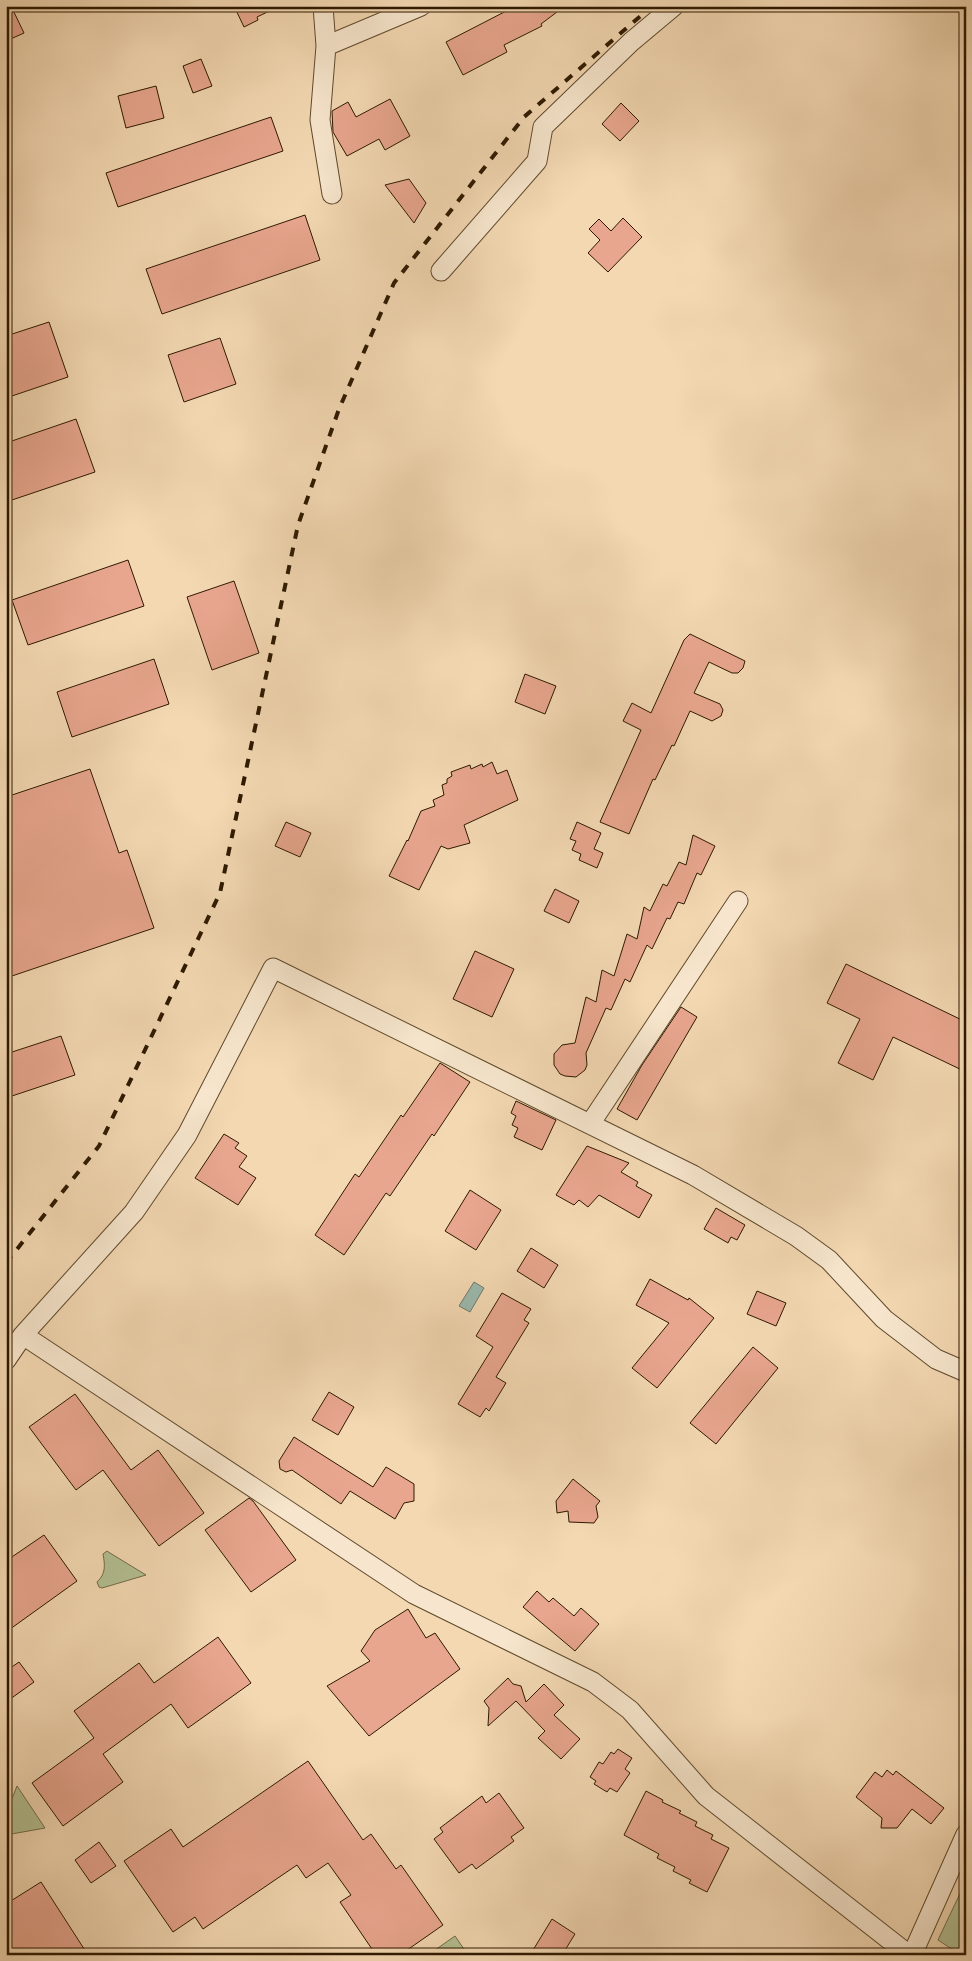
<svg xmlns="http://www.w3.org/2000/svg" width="972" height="1961" font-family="'EB Garamond',serif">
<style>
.green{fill:#b4c092;stroke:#716c49}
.water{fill:#9bb9ae;stroke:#6f7968}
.building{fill:#e8a68e;stroke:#2e1900}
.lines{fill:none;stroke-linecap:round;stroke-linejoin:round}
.minor-casing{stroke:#5f492c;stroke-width:21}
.minor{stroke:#f7e6cd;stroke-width:19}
.rail{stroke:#2e1900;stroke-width:4;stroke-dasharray:9 9;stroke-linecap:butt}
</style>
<rect width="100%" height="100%" fill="#f3d8b2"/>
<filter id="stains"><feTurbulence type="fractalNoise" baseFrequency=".004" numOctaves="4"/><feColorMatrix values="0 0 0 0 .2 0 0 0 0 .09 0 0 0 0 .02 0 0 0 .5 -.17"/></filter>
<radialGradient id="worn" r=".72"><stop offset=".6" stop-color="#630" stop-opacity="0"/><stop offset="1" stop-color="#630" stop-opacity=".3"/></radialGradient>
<path class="green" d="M107 1551 110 1553 146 1575 102 1588 99 1587 97 1582C106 1574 105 1565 103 1554Z
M17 1786 45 1828 6 1835V1814Z
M966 1881V1955H961L938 1940Z
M455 1936 468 1955H428Z"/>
<path class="water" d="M474 1282 484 1288 470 1312 459 1306Z"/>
<path class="building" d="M6 6H11L24 33 6 41Z
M234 6H280L257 17 258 20 244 27Z
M516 6H565L541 24 542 26 504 45 507 52 463 75 446 42Z
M201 59 212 86 193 93 183 66Z
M156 86 164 118 126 128 118 96Z
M390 99 410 136 385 150 379 139 347 156 333 132 332 111 348 102 356 117Z
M621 103 639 121 620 141 602 124Z
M271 117 283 151 118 207 106 173Z
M409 179 426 203 414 223 385 185Z
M305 215 320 260 162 314 146 269Z
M623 218 642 237 608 272 588 253 600 240 589 229 599 219 611 231Z
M49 322 68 377 6 398V336Z
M220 338 236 384 184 402 168 355Z
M76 419 95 472 6 502V443Z
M128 560 144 606 28 645 12 600Z
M234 581 259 653 212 670 187 597Z
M690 634 745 661 743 668 738 673H732L709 662 694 693 720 704 723 710 721 716 712 721 690 711 674 746 672 745 655 780 653 779 629 834 600 822 641 730 623 721 632 703 651 713 684 640Z
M154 659 169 704 72 737 57 692Z
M525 674 556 686 545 714 515 702Z
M492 762 497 774 507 770 518 800 464 825 470 843 448 849 441 846 419 890 389 876 407 840 408 841 421 811 435 806 433 800 444 795 442 785 447 783V779L452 776 451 772 470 765 471 769 482 764 483 767Z
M90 769 119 853 127 850 154 928 6 978V797Z
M286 822 311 833 300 857 275 846Z
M577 822 601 833 594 849 603 853 597 868 579 860 581 854 572 850 576 841 570 839Z
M693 835 715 846 701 875 697 873 684 904 678 902 670 919 667 918 652 949 647 945 630 982 625 979 611 1010 606 1008 586 1053 587 1065 585 1070 576 1077 565 1076 560 1074 554 1065V1054L562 1045 575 1043 586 997 596 1002 602 970 614 976 627 934 637 939 644 907 650 911 663 884 667 886 679 862 686 865Z
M555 889 579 901 569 923 544 911Z
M475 951 514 969 492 1017 453 999Z
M846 964 966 1022V1072L893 1037 873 1080 838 1063 860 1019 827 1003Z
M681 1007 697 1017 637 1120 617 1109 642 1065Z
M61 1036 75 1075 6 1098V1054Z
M440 1063 470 1082 434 1136 432 1134 390 1196 386 1193 344 1255 315 1235 355 1174 359 1177 401 1115 403 1117Z
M516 1101 556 1120 542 1150 514 1137 518 1128 512 1125 516 1116 511 1113Z
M224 1134 239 1143 235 1148 247 1156 239 1167 256 1178 238 1205 195 1178Z
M587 1146 629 1163 621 1172 638 1182 636 1186 652 1195 639 1218 599 1195 588 1207 579 1200 574 1205 556 1195Z
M470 1190 501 1210 476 1250 445 1231Z
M716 1208 745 1225 737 1240 731 1237 728 1243 704 1229Z
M531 1248 558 1265 544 1288 517 1271Z
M650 1279 688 1300 689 1298 714 1318 657 1388 632 1368 669 1323 636 1305Z
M757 1291 786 1303 776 1326 747 1314Z
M502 1293 531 1309 524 1320 529 1323 496 1377 506 1383 489 1411 486 1408 480 1417 458 1404 493 1347 476 1336Z
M753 1347 778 1368 716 1444 690 1423Z
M329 1392 354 1407 338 1435 312 1420Z
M75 1394 131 1470 158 1450 204 1513 159 1546 103 1470 76 1490 29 1427Z
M294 1437 373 1487 386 1467 414 1484V1501L404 1503 395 1519 350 1491 341 1504 292 1470 286 1472 280 1469 279 1461Z
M573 1479 600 1501 596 1506 598 1517 594 1523 569 1522 568 1511 557 1513 556 1501Z
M249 1498 253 1501 296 1560 251 1592 205 1530Z
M44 1535 77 1581 6 1632V1561Z
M537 1591 549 1602 553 1598 574 1616 581 1608 599 1624 575 1651 523 1607Z
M408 1609 426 1638 435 1633 460 1669 369 1736 327 1686 370 1661 361 1651 375 1630Z
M218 1637 251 1683 188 1728 171 1704 103 1754 123 1782 63 1826 32 1783 94 1738 74 1711 139 1663 154 1683Z
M19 1662 34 1682 6 1702V1671Z
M508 1678 513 1684 521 1686 526 1702 544 1684 564 1705 554 1715 580 1739 561 1759 538 1738 545 1731 516 1701 488 1726 489 1708 484 1701Z
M618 1749 632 1758 625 1769 630 1773 617 1792 610 1788 607 1792 594 1784 596 1781 590 1777 599 1762 603 1764 611 1752 614 1754Z
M308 1761 363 1840 371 1834 396 1869 401 1865 443 1925 400 1955H376L340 1902 351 1895 328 1863 306 1878 297 1865 203 1929 195 1917 173 1932 124 1861 171 1829 183 1847Z
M887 1770 893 1775 896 1771 944 1808 931 1824 912 1809 897 1828H881L882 1818 856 1797 875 1772 882 1777Z
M646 1791 663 1800 662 1802 681 1811 679 1813 697 1822 695 1826 713 1835 711 1839 729 1848 707 1892 689 1883 691 1880 673 1871 675 1867 657 1858 659 1854 624 1835Z
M499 1793 524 1828 511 1837 514 1841 476 1869 472 1864 459 1873 434 1839 443 1832 440 1828 482 1796 486 1803Z
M99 1842 116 1866 91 1883 75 1860Z
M41 1882 88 1955H6V1904Z
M552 1919 575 1934 562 1955H530Z"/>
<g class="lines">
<defs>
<path id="minor" d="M323 6 326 46 320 120 332 194
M326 46 421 6
M441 271 537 161 543 127 631 42 674 6
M590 1124 738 901
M23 1335 414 1594 593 1682 630 1710 706 1796 909 1955
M6 1360 23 1335 134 1212 187 1135 273 968 693 1175 796 1236 829 1260 884 1319 936 1359 966 1372
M912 1955 966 1834"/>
</defs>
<use href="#minor" class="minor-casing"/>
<use href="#minor" class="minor"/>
<path class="rail" d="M6 1263 99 1146 220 893 298 525 339 409 394 283 524 117 652 6"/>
</g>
<rect width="972" height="1961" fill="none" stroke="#f3d8b2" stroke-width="25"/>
<rect x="8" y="8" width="957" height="1946" fill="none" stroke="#2e1900" stroke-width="2.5"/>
<rect x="12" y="12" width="947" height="1936" fill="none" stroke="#2e1900"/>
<rect width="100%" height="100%" filter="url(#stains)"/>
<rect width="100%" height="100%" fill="url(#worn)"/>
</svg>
